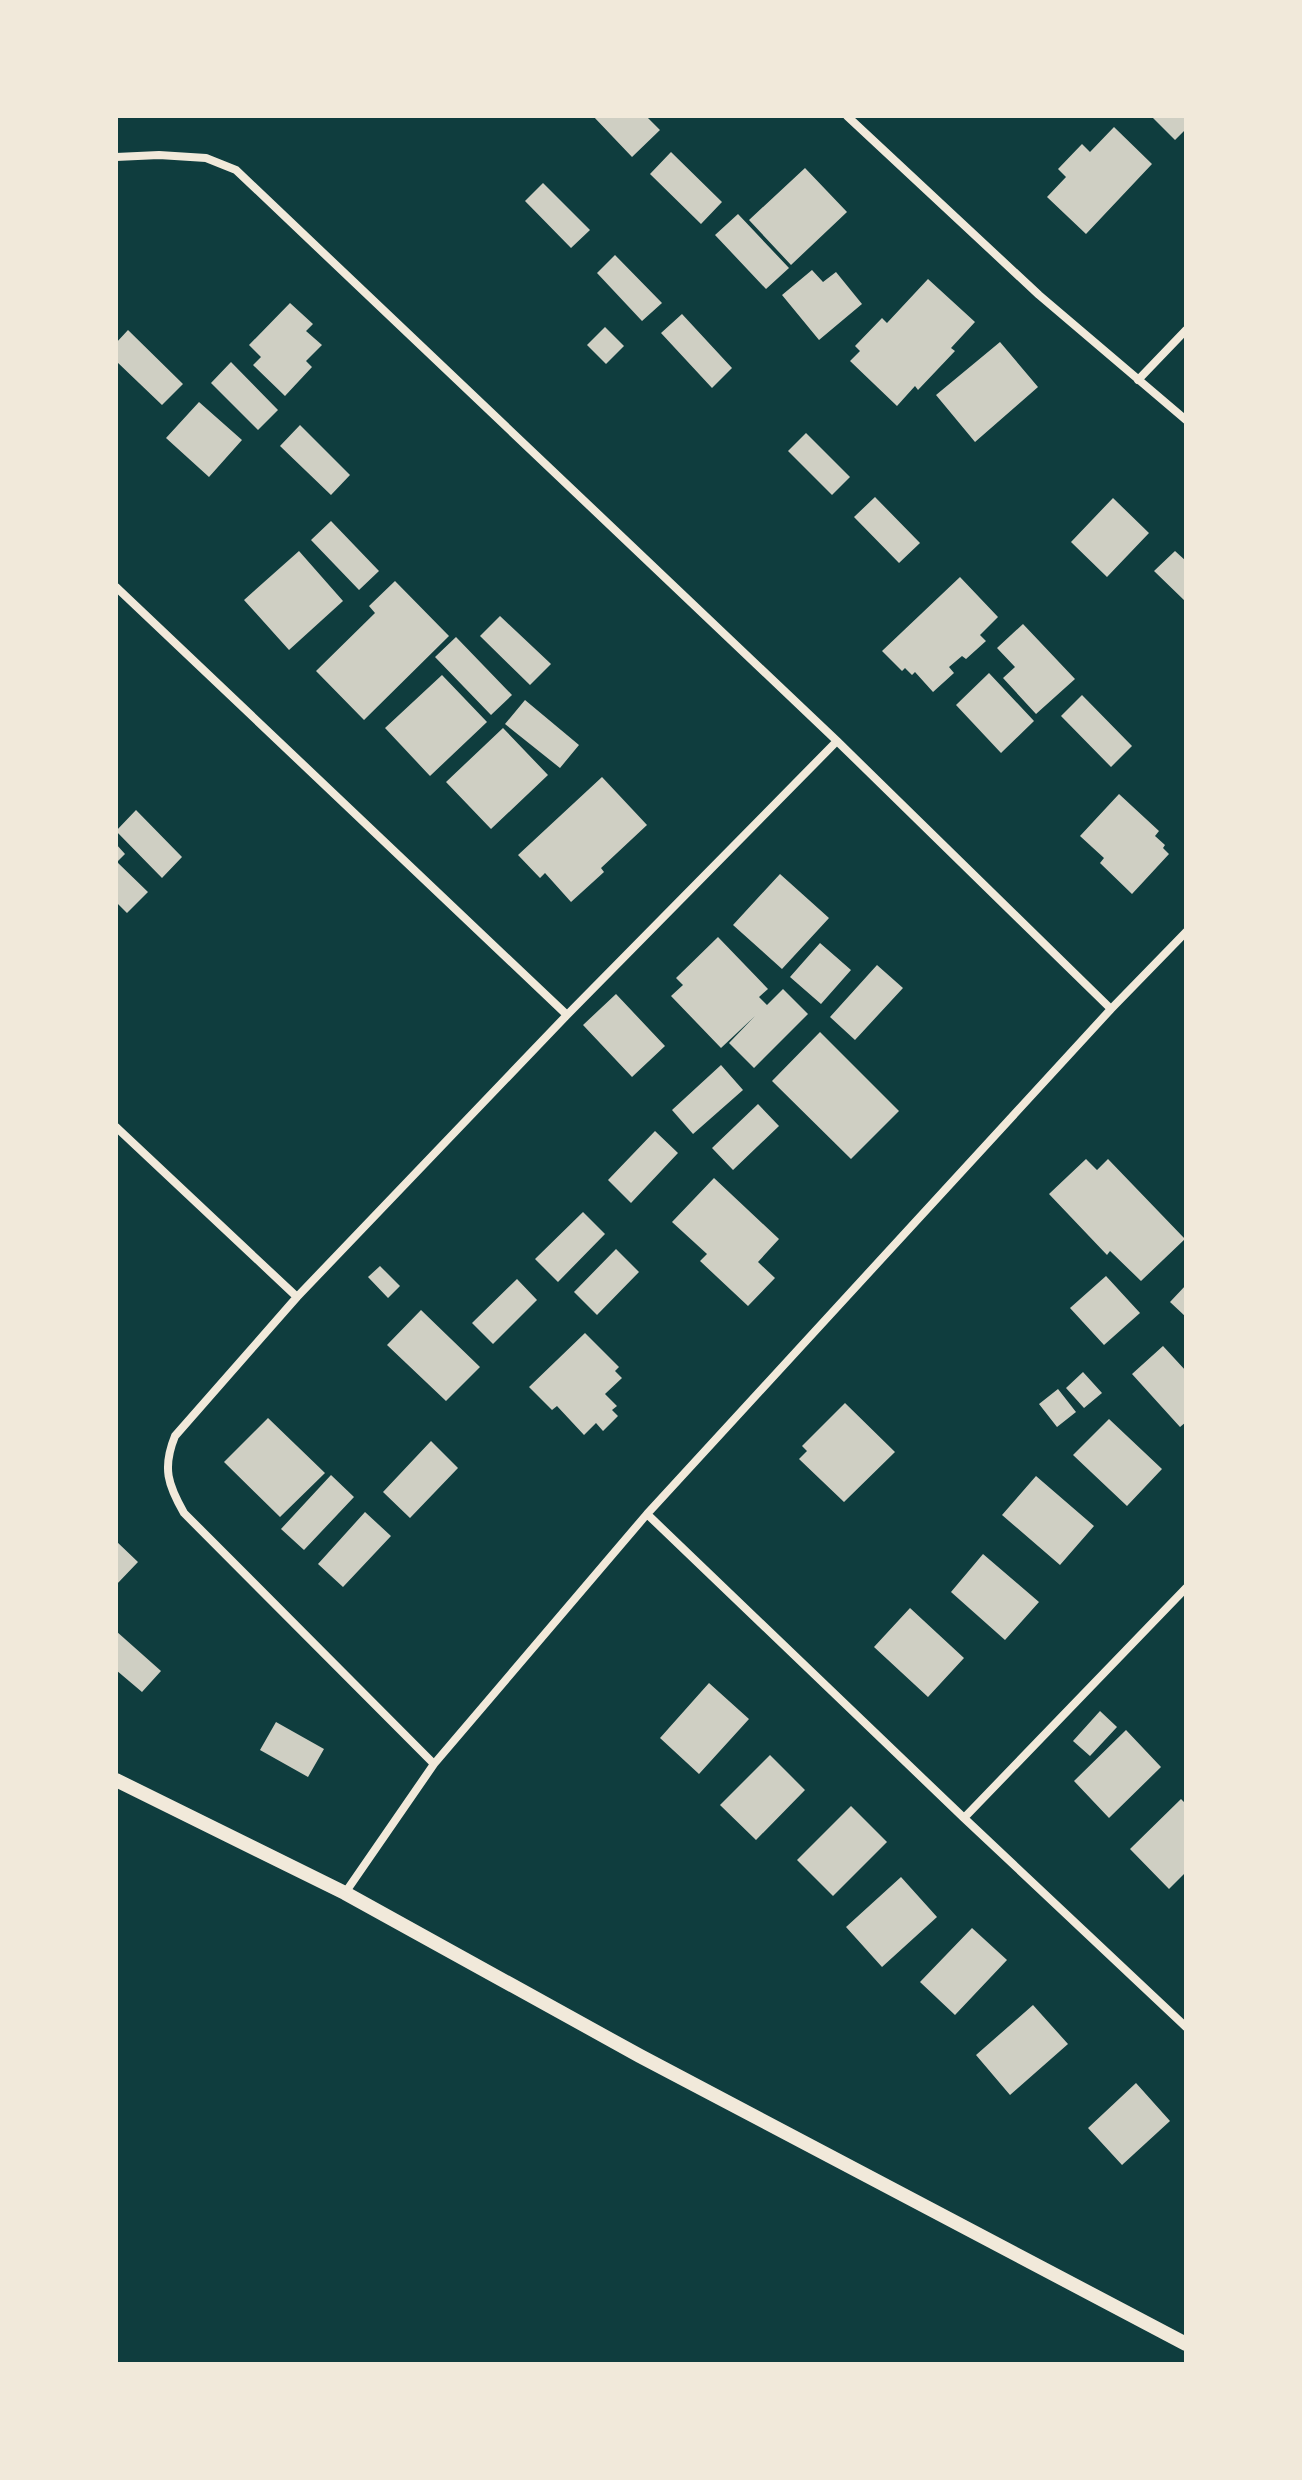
<svg xmlns="http://www.w3.org/2000/svg" width="1302" height="2480" font-family="Karla,sans-serif">
<style>
.building{fill:#cfcfc3}
.lines{fill:none;stroke-linecap:round;stroke-linejoin:round}
.minor{stroke:#f1e9da;stroke-width:8}
.tertiary{stroke:#f1e9da;stroke-width:14}
</style>
<rect width="100%" height="100%" fill="#0f3d3e"/>
<path class="building" d="M593 116H646L660 130 632 157Z
M1151 116H1186V129L1175 140Z
M1114 127 1152 164 1086 234 1047 197 1066 177 1058 169 1082 144 1090 152Z
M671 152 722 202 701 224 650 174Z
M805 168 847 212 791 265 749 220Z
M543 183 590 230 571 248 525 201Z
M738 214 789 268 766 289 715 235Z
M615 255 662 303 642 321 597 273Z
M812 270 823 282 836 272 862 304 819 340 782 295Z
M928 279 975 322 951 348 955 351 918 390 915 386 897 406 850 361 860 351 855 346 882 318 887 323Z
M290 303 313 324 306 331 322 345 306 361 312 367 285 396 253 365 261 357 249 345Z
M682 314 732 368 712 388 661 333Z
M605 327 624 346 606 364 587 345Z
M128 330 183 384 162 405 116 361V343Z
M1000 342 1038 387 975 442 936 395Z
M231 362 278 410 258 430 211 383Z
M199 402 242 440 209 477 166 438Z
M300 425 350 475 331 495 280 446Z
M806 433 850 477 832 495 788 451Z
M875 497 920 543 899 563 854 517Z
M1113 498 1149 533 1107 577 1071 542Z
M331 521 379 571 359 590 311 540Z
M299 551 343 601 289 650 244 600Z
M1175 551 1186 561V602L1154 571Z
M960 577 998 617 980 635 986 641 966 659 962 656 949 667 954 673 933 692 915 672 912 675 905 668 902 671 882 651Z
M395 581 449 636 364 720 316 671 375 613 369 606Z
M500 616 551 664 530 685 480 636Z
M1023 624 1075 679 1036 714 1003 678 1015 667 997 648Z
M456 637 512 695 491 715 435 657Z
M989 673 1034 721 1001 753 956 705Z
M442 675 487 722 430 776 385 728Z
M1082 695 1132 746 1111 767 1061 716Z
M525 700 579 745 560 768 505 724Z
M503 728 548 775 491 829 446 782Z
M602 777 647 825 601 868 604 872 571 902 545 873 540 878 518 855Z
M1119 794 1159 831 1155 836 1165 845 1163 848 1169 854 1132 894 1100 863 1104 858 1080 836Z
M136 810 182 857 162 878 116 831Z
M116 844 125 854 117 862 148 892 127 913 116 902Z
M780 874 829 918 782 969 733 925Z
M718 937 768 989 759 997 767 1005 783 989 808 1014 754 1068 729 1043 755 1016 721 1048 671 996 683 985 676 978Z
M820 943 851 970 821 1004 790 977Z
M877 965 903 988 855 1040 830 1017Z
M616 994 665 1046 632 1077 583 1025Z
M820 1032 899 1111 851 1159 772 1081Z
M721 1065 743 1090 693 1134 672 1110Z
M758 1104 779 1126 733 1170 712 1148Z
M655 1131 678 1153 631 1203 608 1180Z
M1086 1159 1097 1170 1108 1159 1185 1239 1141 1281 1110 1251 1107 1255 1049 1194Z
M714 1178 779 1239 758 1262 775 1278 748 1306 700 1261 707 1254 672 1222Z
M583 1212 605 1234 558 1282 535 1259Z
M616 1249 639 1272 597 1315 574 1292Z
M380 1266 400 1286 388 1298 368 1277Z
M1106 1276 1140 1313 1104 1345 1070 1308Z
M517 1279 537 1300 493 1344 472 1323Z
M1186 1285V1317L1170 1302Z
M421 1310 480 1367 446 1401 387 1345Z
M585 1333 619 1367 615 1371 622 1378 605 1394 617 1406 612 1410 618 1416 603 1431 596 1423 584 1435 557 1406 552 1410 529 1387Z
M1163 1346 1186 1371V1422L1180 1427 1132 1374Z
M1083 1372 1102 1393 1084 1408 1066 1388Z
M1058 1389 1076 1412 1057 1427 1039 1404Z
M845 1403 895 1452 844 1502 799 1459 807 1451 802 1446Z
M268 1418 325 1473 280 1517 224 1462Z
M1109 1419 1162 1469 1127 1506 1073 1455Z
M431 1441 458 1468 410 1518 383 1492Z
M331 1475 354 1497 304 1550 281 1529Z
M1036 1476 1094 1526 1060 1565 1002 1515Z
M365 1512 391 1536 343 1587 318 1564Z
M116 1541 138 1562 116 1585Z
M983 1554 1039 1602 1005 1640 951 1592Z
M910 1608 964 1658 928 1697 874 1647Z
M116 1631 161 1671 142 1692 116 1670Z
M709 1683 749 1719 699 1774 660 1738Z
M1100 1711 1117 1727 1090 1756 1073 1741Z
M276 1722 324 1749 308 1777 260 1750Z
M1126 1730 1161 1767 1109 1818 1074 1781Z
M770 1755 805 1790 756 1840 720 1805Z
M1181 1799 1186 1804V1872L1169 1889 1130 1849Z
M851 1806 887 1842 833 1896 797 1860Z
M901 1877 937 1917 882 1967 846 1927Z
M972 1928 1007 1960 955 2015 920 1982Z
M1033 2005 1068 2044 1010 2095 976 2055Z
M1136 2083 1170 2121 1122 2165 1088 2128Z"/>
<g class="lines">
<path class="minor" d="M847 116 1039 295 1186 420
M116 157 159 155 206 158 236 170 837 741 1111 1009
M1138 380 1186 330
M116 587 567 1015
M116 1127 297 1297
M647 1514 964 1818 1186 2027
M434 1764 184 1513C168 1485 162 1468 175 1436L297 1297 567 1015 837 741
M964 1818 1186 1588
M345 1893 434 1764 647 1514 1111 1009 1186 932"/>
<path class="tertiary" d="M116 1780 345 1893 640 2056 1186 2344"/>
</g>
<rect width="1302" height="2480" fill="none" stroke="#f1e9da" stroke-width="236"/>
</svg>
